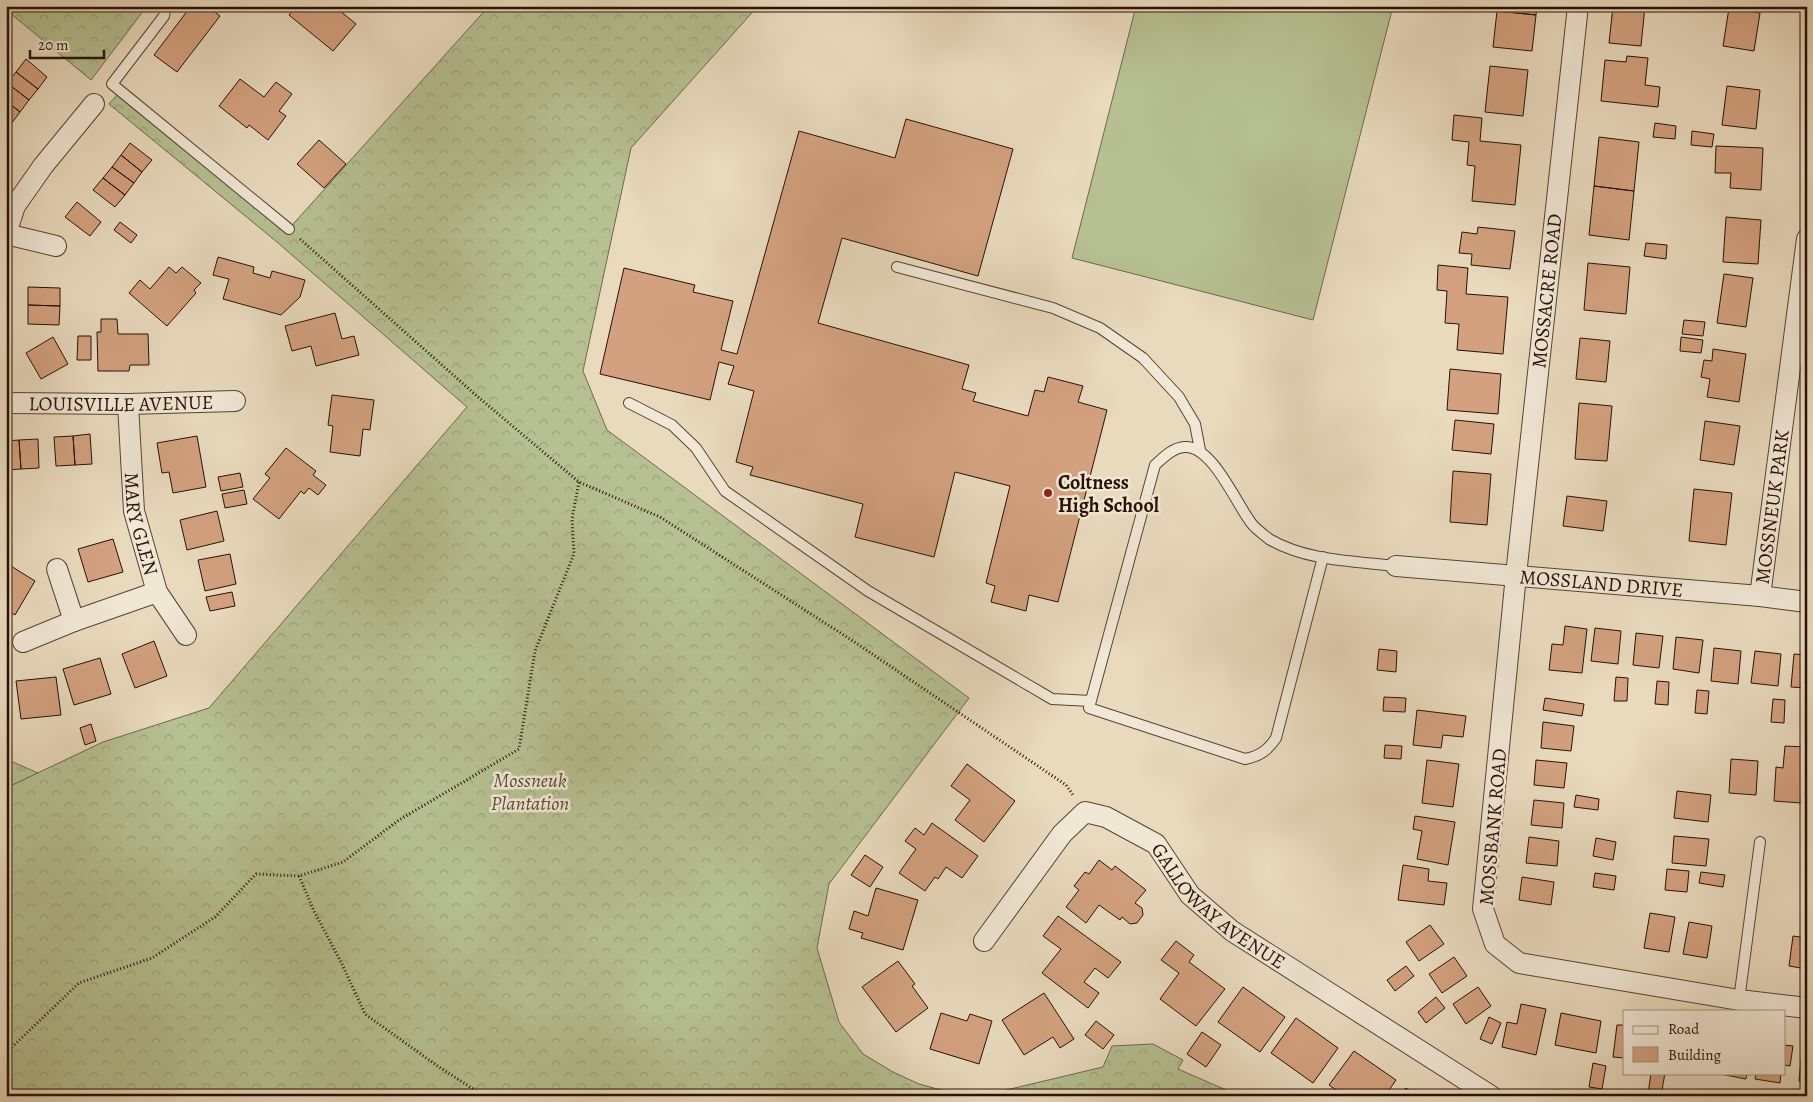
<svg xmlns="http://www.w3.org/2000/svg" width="1813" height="1102" font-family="Alegreya,serif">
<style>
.grass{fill:url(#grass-tufts);stroke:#6f684c}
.forest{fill:url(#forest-crowns);stroke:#6f684c}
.pitch{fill:#b6c092;stroke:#6f684c}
.building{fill:#d3a17f;stroke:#281105}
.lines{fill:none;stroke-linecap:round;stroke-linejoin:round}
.service-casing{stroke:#584333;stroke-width:12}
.minor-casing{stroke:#584333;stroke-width:22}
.path{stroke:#281105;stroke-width:3;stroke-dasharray:1 2.5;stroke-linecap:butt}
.service{stroke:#f1e7d5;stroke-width:10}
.minor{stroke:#f1e7d5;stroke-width:20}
.poi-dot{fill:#8f2418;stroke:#f1e7d5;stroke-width:2}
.labels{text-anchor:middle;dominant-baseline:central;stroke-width:5;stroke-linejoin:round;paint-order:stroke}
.street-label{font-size:20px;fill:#281105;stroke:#f1e7d5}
.poi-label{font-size:20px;font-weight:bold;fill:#281105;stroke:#f1e7d5;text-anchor:start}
.park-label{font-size:20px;font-style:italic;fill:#5a4e36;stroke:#f1e7d5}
</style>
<defs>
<pattern id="grass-tufts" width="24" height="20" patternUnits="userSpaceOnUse" patternTransform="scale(1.25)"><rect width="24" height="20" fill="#b6c092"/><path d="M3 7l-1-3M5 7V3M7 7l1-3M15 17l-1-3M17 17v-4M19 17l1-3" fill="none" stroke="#9ca47c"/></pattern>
<pattern id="forest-crowns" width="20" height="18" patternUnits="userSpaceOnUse" patternTransform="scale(1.25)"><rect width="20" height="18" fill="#b6c092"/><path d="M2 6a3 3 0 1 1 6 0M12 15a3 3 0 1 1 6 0" fill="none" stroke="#9ca47c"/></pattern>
</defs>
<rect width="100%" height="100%" fill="#e9dabe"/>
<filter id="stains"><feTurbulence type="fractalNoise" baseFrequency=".004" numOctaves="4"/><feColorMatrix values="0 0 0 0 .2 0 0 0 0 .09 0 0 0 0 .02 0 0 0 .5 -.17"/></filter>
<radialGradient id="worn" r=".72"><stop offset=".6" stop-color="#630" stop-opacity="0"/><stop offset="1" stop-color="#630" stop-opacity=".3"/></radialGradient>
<path class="grass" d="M6 759 38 773 6 788Z"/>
<path class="forest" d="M6 6H147L91 80 10 13 6 17Z
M489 6H758L631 148 583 371 607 430 969 698 829 884 817 948 839 1022 863 1054 893 1072 919 1084 963 1096H6V788L103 742 209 708 467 407 277 242 109 104 118 94 286 232Z
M1153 1044 1183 1060 1178 1069 1240 1096H981L1103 1067 1112 1046Z"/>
<path class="pitch" d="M1136 6H1393L1313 320 1072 258Z"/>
<path class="building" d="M191 6H207L220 16 177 72 154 55Z
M296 6H334L356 24 333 51 289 15Z
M1497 6H1537L1536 15 1497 11Z
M1613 6H1645L1641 46 1609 43Z
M1729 8 1760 13 1754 51 1723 46Z
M1497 11 1536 15 1532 51 1493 47Z
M1627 56 1648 58 1645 85 1660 87 1658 107 1601 101 1605 60 1626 62Z
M26 59 47 77 38 89 16 72Z
M1490 66 1528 70 1523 116 1485 112Z
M16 72 38 89 29 100 7 83Z
M240 79 264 97 276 82 292 94 279 111 286 116 268 140 249 125 247 128 219 106Z
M7 83 29 100 20 112 6 101Z
M1727 86 1760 90 1756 129 1722 125Z
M6 101 20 112 11 124 6 120Z
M1454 115 1482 118 1480 141 1521 145 1515 205 1472 201 1475 166 1467 165 1469 142 1452 140Z
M906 119 1013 149 978 276 842 238 818 323 969 365 962 389 976 393 973 401 1028 416 1035 390 1044 392 1048 377 1083 386 1078 402 1107 410 1058 602 1029 595 1026 611 991 602 995 586 986 583 1010 486 955 472 934 557 855 537 863 504 750 475 753 467 736 462 754 391 728 384 734 366 719 362 710 400 600 374 624 268 695 285 693 292 733 301 721 350 737 354 799 131 895 158Z
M1655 123 1676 126 1675 139 1653 137Z
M1692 131 1714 134 1712 147 1691 145Z
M1599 137 1639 142 1634 191 1594 186Z
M319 140 346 164 324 188 297 164Z
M130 143 152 160 142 172 121 155Z
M1716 146 1763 148 1761 190 1730 188 1731 173H1715Z
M121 155 142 172 134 183 112 167Z
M112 167 134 183 125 195 103 178Z
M103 178 125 195 115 207 93 190Z
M1594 186 1634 191 1629 240 1589 235Z
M77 202 101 222 90 236 65 217Z
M1726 217 1761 220 1758 264 1723 262Z
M120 222 137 235 131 243 114 230Z
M1478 227 1515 231 1510 269 1471 265 1472 254 1459 253 1462 232 1477 234Z
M1646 243 1667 245 1666 259 1644 256Z
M218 257 254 267 253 273 270 278 272 271 305 280 300 297 281 315 223 299 229 279 213 275Z
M1588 263 1630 267 1626 314 1584 310Z
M1438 265 1468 268 1466 294 1508 297 1503 354 1457 350 1459 324 1445 323 1447 291 1437 290Z
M169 267 176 273 182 267 201 283 194 290 196 293 167 326 129 293 140 280 150 289Z
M1724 274 1753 278 1746 327 1717 323Z
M28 287 60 288V306L28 305Z
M28 305 60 306 59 325 28 324Z
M335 313 342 339 354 336 359 355 316 366 311 346 292 351 285 326Z
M101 319H117L118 334H148L149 365H130L129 371H98L97 332H101Z
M1684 320 1705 322 1703 336 1682 334Z
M78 336H91V360H77Z
M53 337 68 364 41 379 26 353Z
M1681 337 1703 340 1701 353 1680 351Z
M1580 338 1610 341 1606 382 1576 379Z
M1713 349 1746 354 1739 402 1707 397 1710 379 1701 377 1704 360 1712 361Z
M1450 369 1501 374 1498 414 1447 410Z
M332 395 374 400 370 430 363 429 360 456 330 452 333 426 328 425Z
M1579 403 1612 406 1607 461 1575 459Z
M1455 420 1494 424 1491 454 1452 450Z
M1705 421 1740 426 1734 465 1700 460Z
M90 434 92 464 75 465 73 436Z
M73 436 75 465 56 466 54 437Z
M197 436 206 487 173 493 169 472 162 473 157 443Z
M38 439 39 468 21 469 19 440Z
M19 440 21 469 6 470V441Z
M286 448 316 471 313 475 326 485 318 495 309 488 304 494 301 491 279 519 253 499 270 478 265 474Z
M1453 471 1491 474 1487 525 1450 522Z
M240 473 243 487 221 491 218 477Z
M1694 489 1732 493 1726 545 1689 541Z
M244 490 247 504 225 508 222 494Z
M1567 496 1607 501 1603 531 1563 526Z
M217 511 224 541 187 550 180 520Z
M113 539 123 572 88 582 78 549Z
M230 554 236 584 205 591 198 560Z
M6 563 35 581 15 615 6 609Z
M232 592 235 606 210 611 206 597Z
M1565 626 1587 629 1582 673 1549 670 1552 644 1563 645Z
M1595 628 1621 631 1618 664 1591 661Z
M1636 633 1663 636 1659 668 1633 665Z
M1676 637 1703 640 1699 673 1673 669Z
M154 641 167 676 135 688 122 654Z
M1714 648 1741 651 1738 684 1711 681Z
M1379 649 1397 651 1396 672 1377 670Z
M1755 651 1781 654 1778 686 1751 683Z
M1794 654 1807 655V688L1791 687Z
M100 658 111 694 74 705 63 669Z
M56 677 61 715 21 719 16 681Z
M1616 677 1628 678 1627 701H1614Z
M1657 681 1669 682 1668 705 1655 704Z
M1697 690 1709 691 1707 714 1695 713Z
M1384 697 1406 698 1405 712 1383 711Z
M1545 698 1584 704 1582 716 1543 710Z
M1773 699 1785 700 1784 723 1771 722Z
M1417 710 1466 716 1463 737 1443 735 1441 748 1413 745Z
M1543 722 1574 726 1571 751 1541 748Z
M91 724 96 741 85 745 80 728Z
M1385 745 1402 746 1401 759 1384 758Z
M1785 746 1805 747 1801 803 1774 801 1776 767 1783 768Z
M1731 759 1758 761 1756 795 1729 793Z
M1427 760 1459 764 1453 807 1422 803Z
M1536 760 1567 763 1564 788 1534 785Z
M967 764 1015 801 984 842 955 820 970 800 951 786Z
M1677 791 1711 795 1708 822 1674 818Z
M1576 795 1599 799 1598 810 1574 807Z
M1534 800 1564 803 1562 828 1531 825Z
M1415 816 1455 822 1448 865 1417 859 1422 831 1413 829Z
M932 823 978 856 962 878 946 867 938 879 935 877 925 891 899 873 916 849 905 841 915 828 924 835Z
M1674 836 1709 839 1706 866 1672 863Z
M1529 837 1559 841 1557 866 1526 863Z
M1596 838 1616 842 1613 860 1593 856Z
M865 855 883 867 870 887 851 875Z
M1099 860 1112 870 1115 866 1146 890 1135 903 1142 908 1143 915 1137 923 1130 924 1122 917 1120 920 1099 905 1086 923 1066 907 1079 890 1074 886 1085 872 1089 874Z
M1403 865 1429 869 1428 881 1447 883 1444 905 1398 900Z
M1667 869 1689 871 1687 892 1665 890Z
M1701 872 1725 875 1723 887 1699 883Z
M1595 873 1616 876 1614 890 1593 887Z
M1522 877 1554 882 1551 905 1519 900Z
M876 888 918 900 903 950 861 938 863 933 849 929 854 911 868 916Z
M1650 913 1675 917 1669 952 1644 948Z
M1058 916 1121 962 1108 978 1095 968 1084 982 1099 993 1088 1008 1042 973 1061 949 1043 936Z
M1689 922 1712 926 1707 958 1683 954Z
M1430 925 1444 944 1419 961 1406 942Z
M1793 936 1807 938V969L1789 966Z
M1176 941 1194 955 1189 962 1225 989 1196 1026 1160 999 1179 973 1161 960Z
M1454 957 1467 976 1442 993 1429 974Z
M898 961 915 984 912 986 928 1008 896 1032 862 987Z
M1406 966 1414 976 1395 991 1387 980Z
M1243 987 1285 1017 1260 1052 1218 1022Z
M1478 987 1491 1006 1466 1024 1453 1004Z
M1044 993 1074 1039 1060 1048 1053 1037 1024 1055 1002 1020Z
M1436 997 1445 1008 1426 1023 1418 1012Z
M1521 1004 1546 1009 1536 1055 1502 1047 1507 1022 1517 1024Z
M941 1013 967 1021 970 1014 992 1021 979 1064 930 1049Z
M1561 1013 1601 1021 1596 1053 1555 1045Z
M1489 1017 1501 1023 1492 1044 1480 1039Z
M1296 1018 1338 1048 1313 1083 1271 1053Z
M1096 1021 1114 1035 1103 1049 1085 1035Z
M1617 1025H1624V1058L1613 1057Z
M1202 1032 1221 1045 1206 1067 1187 1054Z
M1784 1045 1793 1046 1790 1066 1784 1065Z
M1802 1049H1807V1082L1799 1081Z
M1354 1051 1396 1080 1385 1096H1344L1329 1085Z
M1593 1063 1606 1066 1602 1089 1589 1087Z
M1651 1073H1665L1661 1096 1648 1094Z
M1715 1073H1747L1746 1079Z
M1756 1073H1781L1780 1083 1755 1079Z
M1406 1088 1417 1096H1400Z"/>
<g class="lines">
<defs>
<path id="service" d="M166 6 164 16 112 84 289 229
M897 267 1053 308 1100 328 1143 358 1179 397 1195 424 1200 450
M629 403 672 425 696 448 725 491 868 591 1052 699 1091 701
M1323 557 1276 738C1268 750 1260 756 1245 759L1089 708 1155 465C1163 458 1172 448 1184 447 1212 444 1236 504 1252 524 1256 529 1264 535 1269 539 1306 561 1354 561 1396 566
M1739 1000 1760 842"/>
<g id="minor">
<path d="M1578 6 1516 575 1483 909 1495 944 1519 963 1739 1000 1807 1008"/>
<path d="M6 233 15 206 43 166 94 104"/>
<path d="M6 234 56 246"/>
<path id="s1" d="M6 403 128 404 235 401"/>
<path id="s2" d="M128 404 134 511 157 592 186 635"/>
<path id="s3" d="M1396 566 1760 596 1807 602"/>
<path d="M57 569 74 621"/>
<path id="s4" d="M1760 596 1807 239"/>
<path d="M23 642 74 621 157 592"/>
<path id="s5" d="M984 941 1062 834 1085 812 1106 817 1156 844 1190 895 1232 931 1491 1096"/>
</g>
</defs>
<use href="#service" class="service-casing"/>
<use href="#minor" class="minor-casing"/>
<path class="path" d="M300 239 478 397 579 482 660 517 853 641 1066 785 1073 795
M299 876 314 911 342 964 365 1014 436 1065 484 1096
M6 1051 10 1049 79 983 152 958 215 917 256 874 299 876 343 862 399 820 519 749 535 651 574 554 572 519 579 482"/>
<use href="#service" class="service"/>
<use href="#minor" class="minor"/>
</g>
<circle class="poi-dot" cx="1048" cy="493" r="5"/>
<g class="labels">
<g class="street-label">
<text transform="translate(1547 291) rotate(-84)">MOSSACRE ROAD</text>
<text stroke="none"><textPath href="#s1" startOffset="115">LOUISVILLE AVENUE</textPath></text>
<text stroke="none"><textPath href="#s4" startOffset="90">MOSSNEUK PARK</textPath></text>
<text stroke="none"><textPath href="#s2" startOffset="121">MARY GLEN</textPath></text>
<text stroke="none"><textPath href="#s3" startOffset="206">MOSSLAND DRIVE</textPath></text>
<text transform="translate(1493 827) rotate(-85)">MOSSBANK ROAD</text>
<text stroke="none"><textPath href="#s5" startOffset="332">GALLOWAY AVENUE</textPath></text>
</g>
<g class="poi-label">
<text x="1058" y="482">Coltness<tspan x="1058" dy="23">High School</tspan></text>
</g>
<g class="park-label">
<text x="530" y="780">Mossneuk<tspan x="530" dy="23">Plantation</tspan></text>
</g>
</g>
<rect width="1813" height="1102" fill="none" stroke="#e9dabe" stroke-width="25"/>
<rect x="8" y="8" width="1798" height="1087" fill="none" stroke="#281105" stroke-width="2.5"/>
<rect x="12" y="12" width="1788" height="1077" fill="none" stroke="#281105"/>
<rect x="1623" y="1010" width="162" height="65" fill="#f1e7d5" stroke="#a19182"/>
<rect x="1633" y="1026" width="25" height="8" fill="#f1e7d5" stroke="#a19182"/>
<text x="1668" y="1034" font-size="15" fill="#281105">Road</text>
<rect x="1633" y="1047" width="25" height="15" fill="#d3a17f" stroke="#a19182"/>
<text x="1668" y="1060" font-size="15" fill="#281105">Building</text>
<path d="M30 50v8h74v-8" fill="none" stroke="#281105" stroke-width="2.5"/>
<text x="38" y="50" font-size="15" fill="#281105" stroke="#f1e7d5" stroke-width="4" paint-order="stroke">20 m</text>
<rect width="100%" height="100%" filter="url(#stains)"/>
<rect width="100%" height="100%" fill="url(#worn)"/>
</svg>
